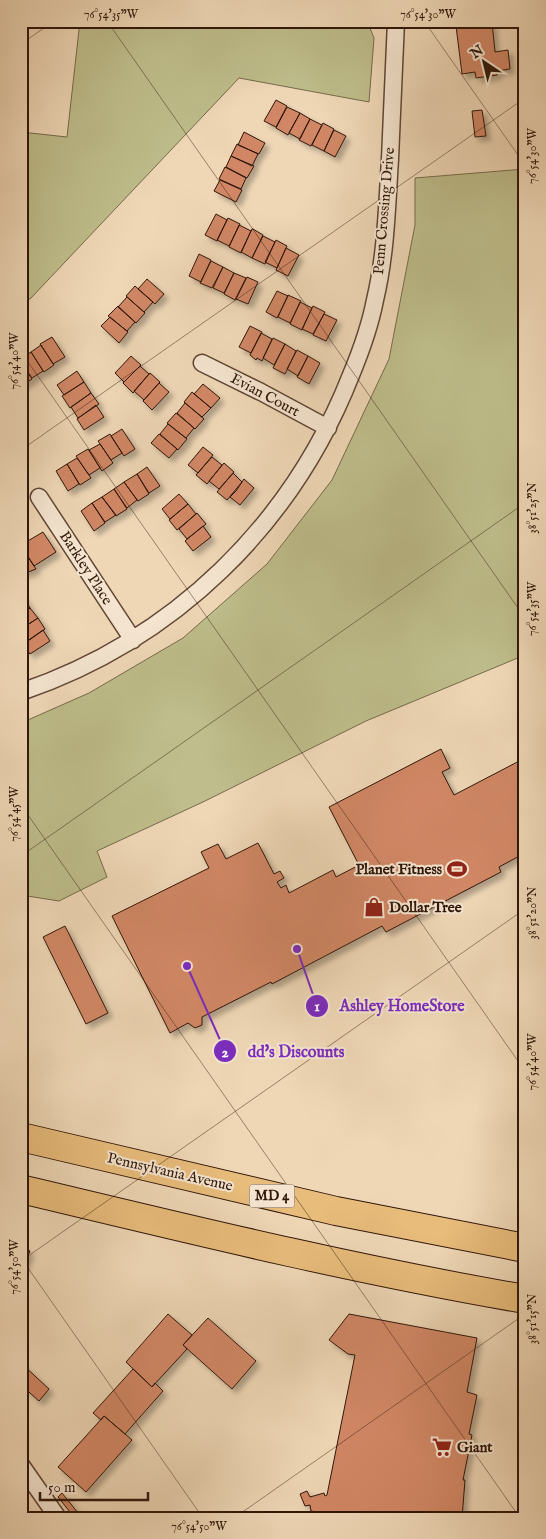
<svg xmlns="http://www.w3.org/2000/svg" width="546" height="1539" font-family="'IM FELL English',serif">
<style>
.green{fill:#bebd8b;stroke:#766a4a}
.building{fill:#d18765;stroke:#2f1609;filter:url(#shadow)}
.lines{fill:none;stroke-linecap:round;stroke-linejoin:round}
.minor-casing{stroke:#5f4634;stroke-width:19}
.trunk-casing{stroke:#2f1609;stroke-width:30}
.minor{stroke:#f5e5d0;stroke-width:16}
.trunk{stroke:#e8bc7b;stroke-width:28}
.ticks{fill:none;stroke:#2f1609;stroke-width:1;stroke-opacity:0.45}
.labels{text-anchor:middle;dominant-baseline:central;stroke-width:4;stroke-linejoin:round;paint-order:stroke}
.shield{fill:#f5e5d0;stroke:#6a5445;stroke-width:1}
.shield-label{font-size:14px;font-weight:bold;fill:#2f1609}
.street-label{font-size:15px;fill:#2f1609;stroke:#f5e5d0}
.poi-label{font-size:15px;font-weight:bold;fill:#2f1609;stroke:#f5e5d0;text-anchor:start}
.leader{fill:none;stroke:#7b2cbf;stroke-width:2}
.callout-dot{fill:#7b2cbf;stroke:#f5e5d0;stroke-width:2}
.mark-label{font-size:15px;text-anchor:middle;font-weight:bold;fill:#fff}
.callout-label{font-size:16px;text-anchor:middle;font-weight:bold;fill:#7b2cbf;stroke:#f5e5d0;stroke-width:4;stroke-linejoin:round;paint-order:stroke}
.neatline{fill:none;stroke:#2f1609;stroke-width:2}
.ticks-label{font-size:12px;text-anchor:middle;fill:#2f1609}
</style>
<defs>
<filter id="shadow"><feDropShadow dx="4.5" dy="4.5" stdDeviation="2.5" flood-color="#0004"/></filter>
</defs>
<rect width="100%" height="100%" fill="#efd7b6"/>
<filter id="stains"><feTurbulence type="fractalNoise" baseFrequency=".004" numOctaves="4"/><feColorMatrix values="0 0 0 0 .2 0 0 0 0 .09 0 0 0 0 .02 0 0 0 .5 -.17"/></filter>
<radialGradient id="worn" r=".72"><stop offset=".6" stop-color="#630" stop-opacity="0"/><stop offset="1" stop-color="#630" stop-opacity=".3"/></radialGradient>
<path class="green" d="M80 21H367L374 38 369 102 239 78 31 298 21 305V132L67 137Z
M525 169V655L366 721 203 802 97 851 107 877 59 901 21 895V723L89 693 183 638 267 564 332 480 389 359 415 225V178Z"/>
<path class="building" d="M492 22 495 52 508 50 510 69 497 71V75L476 78 475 72 462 74 456 26Z
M276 100 287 106 276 127 264 121Z
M287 107 300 113 288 135 276 128Z
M482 110 486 136 475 137 472 111Z
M300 113 310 119 300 139 289 133Z
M310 119 322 125 311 146 299 140Z
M323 123 334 129 324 151 312 145Z
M334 130 346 136 335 157 324 151Z
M244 132 265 143 259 154 238 145Z
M237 144 258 154 252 166 231 156Z
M231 156 254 166 247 178 226 167Z
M225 167 246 178 241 189 219 179Z
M220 180 242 190 236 202 214 191Z
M216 214 227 220 217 241 205 235Z
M228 218 240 224 229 246 217 240Z
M239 225 251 231 241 253 229 247Z
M252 229H253L263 235 252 258 241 252Z
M263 236 275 242 265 264 252 258Z
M276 240 287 246 277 268 265 262Z
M286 248 299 255 288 276 276 270Z
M199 254 211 260 201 282 189 276Z
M211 261 223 267 212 288 200 283Z
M223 267 234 273 224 293 213 288Z
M234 273 246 278 235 300 224 294Z
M247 277 258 282 248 304 236 299Z
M147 279 164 294 155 304 138 289Z
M135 286 153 302 144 312 126 296Z
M277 291 288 296 277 318 266 312Z
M288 295 301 301 290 323 278 317Z
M127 297 145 313 136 323 118 307Z
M300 302 312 308 302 330 290 324Z
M118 306 135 322 127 331 108 316Z
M313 306 325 312 313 334 302 329Z
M324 314 337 320 326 341 313 335Z
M110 317 128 332 119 343 101 326Z
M250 326 262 332 251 353 239 347Z
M261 333 272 339 262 361 257 358 256 360 250 355Z
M52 337 65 357 53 364 40 344Z
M273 338 285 344 274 365 263 358Z
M285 344 296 351 285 374 273 368Z
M41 345 54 365 44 372 31 352Z
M297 350 308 356 298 376 287 369Z
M31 352 43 371 32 378 21 362V358Z
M131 356 141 365 124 382 115 373Z
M308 356 320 363 309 384 297 377Z
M21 362 32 379 21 386Z
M140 366 149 374 133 393 123 383Z
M77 371 84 382 64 395 57 385Z
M150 373 160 382 144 400 134 391Z
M84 382 91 393 70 408 62 396Z
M159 383 169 392 152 410 143 401Z
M203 384 220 398 211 408 194 394Z
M192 392 211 408 202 417 184 402Z
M91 393 99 404 78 418 71 407Z
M185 403 204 419 195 429 177 413Z
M96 405 104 417 84 430 77 419Z
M176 413 194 428 186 438 167 423Z
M168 424 187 439 178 450 160 434Z
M122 429 135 449 124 456 111 436Z
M110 434 122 453 111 460 98 441Z
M159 434 177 449 169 458 151 443Z
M100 444 113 463 102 471 89 450Z
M203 447 213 455 198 473 188 465Z
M88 449 100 468 89 475 76 456Z
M212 457 222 465 207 484 196 475Z
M77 458 91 478 80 485 67 464Z
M224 463 234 472 219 489 209 481Z
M67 464 79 484 68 491 56 471Z
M147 467 160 486 149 493 137 474Z
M233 473 242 482 227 500 217 492Z
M137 474 149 494 138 501 124 482Z
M244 479 254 488 240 505 230 497 236 491Z
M124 482 137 500 127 508 114 489Z
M114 489 127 509 116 516 102 497Z
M179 494 188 504 170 519 162 509Z
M102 497 116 515 105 522 92 503Z
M92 503 105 523 94 531 81 511Z
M188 504 196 514 177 530 169 520Z
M197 513 206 524 187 539 179 529Z
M203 526 211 537 193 551 185 541Z
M43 532 56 552 34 566 21 545Z
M22 548 36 569 23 574 21 571Z
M23 596 30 608 21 614V597Z
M30 608 38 618 21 629V614Z
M38 618 45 629 25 643 21 638V629Z
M43 630 50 641 30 654 23 644Z
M441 749 450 768 442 772 454 795 525 758V853L499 867 501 872 386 932 382 926 272 984 271 982 202 1017V1025L195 1028 188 1023 170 1033 112 916 209 868 201 852 218 844 226 859 258 843 274 874 280 871 284 878 277 882 281 888 286 885 289 893 333 870 336 877 359 865 329 807Z
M65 926 108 1013 86 1024 43 937Z
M21 1248 30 1251 21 1272Z
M168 1314 192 1335 183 1345 187 1349 152 1387 126 1362Z
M349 1314 477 1338 467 1392 477 1395 469 1434 472 1435 463 1480H465L462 1518H322L323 1513 311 1511 310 1505 305 1506 300 1494 307 1491 310 1497 324 1493 325 1496 327 1495 355 1355 348 1354 329 1340Z
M208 1318 256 1361 232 1389 183 1345Z
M22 1364 49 1389 39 1401 21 1385Z
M133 1369 152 1387 155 1383 163 1391 125 1434 104 1416 101 1420 93 1413Z
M104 1416 132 1440 86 1492 58 1467Z
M62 1493 78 1513 74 1517 58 1497Z"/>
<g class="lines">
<defs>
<path id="minor" d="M202 363 261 392 328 428
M39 497 133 640
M21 692C174 640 292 525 351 375 361 351 370 326 375 300 386 254 387 206 390 159 392 113 394 67 396 21
M21 1465 58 1518"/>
<path id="trunk" d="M21 1137 336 1211 525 1248
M21 1189C188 1229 355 1270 525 1299"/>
</defs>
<use href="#minor" class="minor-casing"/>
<use href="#trunk" class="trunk-casing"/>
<use href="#minor" class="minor"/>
<use href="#trunk" class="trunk"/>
</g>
<path class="ticks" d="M107 21 525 618M424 21 525 165M21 44 54 21M21 352 525 1071M21 450 525 98M21 805 520 1518M21 856 525 503M21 1258 203 1518M21 1261 525 909M234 1518 525 1314"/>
<defs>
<symbol id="stadium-bare" viewBox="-9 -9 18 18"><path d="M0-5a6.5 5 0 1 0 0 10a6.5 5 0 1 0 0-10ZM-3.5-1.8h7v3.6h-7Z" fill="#8f2418" stroke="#f5e5d0" stroke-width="2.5" paint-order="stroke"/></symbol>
<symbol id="shop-bare" viewBox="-9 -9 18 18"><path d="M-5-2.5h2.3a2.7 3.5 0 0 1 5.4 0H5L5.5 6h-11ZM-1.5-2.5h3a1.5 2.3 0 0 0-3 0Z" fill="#8f2418" stroke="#f5e5d0" stroke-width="2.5" paint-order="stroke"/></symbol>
<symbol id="supermarket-bare" viewBox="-9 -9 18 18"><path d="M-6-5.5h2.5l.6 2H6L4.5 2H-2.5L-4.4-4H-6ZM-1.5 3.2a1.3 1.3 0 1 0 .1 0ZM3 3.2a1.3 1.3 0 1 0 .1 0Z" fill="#8f2418" stroke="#f5e5d0" stroke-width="2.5" paint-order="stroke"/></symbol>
</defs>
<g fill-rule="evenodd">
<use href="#stadium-bare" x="443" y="855" width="28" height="28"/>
<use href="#shop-bare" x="360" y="893" width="28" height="28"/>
<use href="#supermarket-bare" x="428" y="1433" width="28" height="28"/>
</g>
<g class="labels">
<rect class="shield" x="249.5" y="1184.5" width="45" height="23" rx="4"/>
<g class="shield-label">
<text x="272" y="1196">MD 4</text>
</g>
<g class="street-label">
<text transform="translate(384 211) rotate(-85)">Penn Crossing Drive</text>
<text transform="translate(265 395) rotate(28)">Evian Court</text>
<text transform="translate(86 568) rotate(57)">Barkley Place</text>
<text transform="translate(170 1172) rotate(13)">Pennsylvania Avenue</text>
</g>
<g class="poi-label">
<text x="442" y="869" text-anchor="end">Planet Fitness</text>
<text x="389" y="907">Dollar Tree</text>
<text x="457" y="1447">Giant</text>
</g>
</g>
<path class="leader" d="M297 949L317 1006M187 966L225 1051"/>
<g class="callout-dot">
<circle cx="297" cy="949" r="5"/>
<circle cx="187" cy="966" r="5"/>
<circle cx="317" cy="1006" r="12"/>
<circle cx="225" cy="1051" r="12"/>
</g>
<g class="mark-label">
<text x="317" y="1011">1</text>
<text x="225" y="1057">2</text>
</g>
<g class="callout-label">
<text x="402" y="1011">Ashley HomeStore</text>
<text x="296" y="1057">dd's Discounts</text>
</g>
<rect width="546" height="1539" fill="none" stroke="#efd7b6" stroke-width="55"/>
<g transform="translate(484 62) rotate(325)" stroke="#f5e5d0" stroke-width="4" paint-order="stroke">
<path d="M0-4L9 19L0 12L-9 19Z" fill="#2f1609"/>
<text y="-8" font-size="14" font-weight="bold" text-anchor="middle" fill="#2f1609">N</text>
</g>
<path d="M40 1492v8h108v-8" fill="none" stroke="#2f1609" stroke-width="2.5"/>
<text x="48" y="1492" font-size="15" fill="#2f1609" stroke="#f5e5d0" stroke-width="4" paint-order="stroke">50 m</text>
<rect x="28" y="28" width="490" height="1484" class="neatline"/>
<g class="ticks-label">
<text x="111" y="18">76°54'35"W</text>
<text x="428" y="18">76°54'30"W</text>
<text transform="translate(532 156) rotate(-90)" y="4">76°54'30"W</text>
<text transform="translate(14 361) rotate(-90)" y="4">76°54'40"W</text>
<text transform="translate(532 508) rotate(-90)" y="4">38°51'25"N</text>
<text transform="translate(532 609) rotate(-90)" y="4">76°54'35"W</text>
<text transform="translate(14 814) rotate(-90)" y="4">76°54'45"W</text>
<text transform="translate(532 913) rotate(-90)" y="4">38°51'20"N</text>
<text transform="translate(532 1062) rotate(-90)" y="4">76°54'40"W</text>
<text transform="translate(14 1267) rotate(-90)" y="4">76°54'50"W</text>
<text transform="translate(532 1319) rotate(-90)" y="4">38°51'15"N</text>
<text x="199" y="1530">76°54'50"W</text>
</g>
<rect width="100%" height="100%" filter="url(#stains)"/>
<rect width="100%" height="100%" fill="url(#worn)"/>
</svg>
